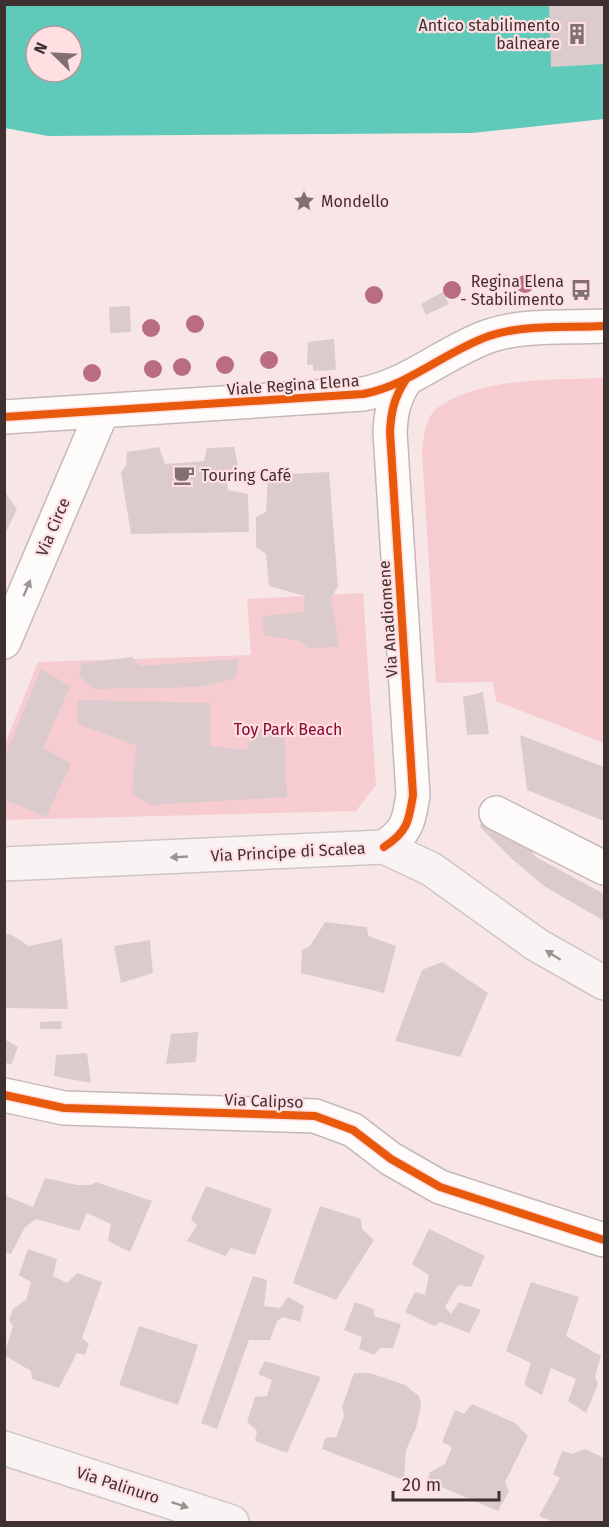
<svg xmlns="http://www.w3.org/2000/svg" width="609" height="1527" font-family="'Fira Sans',sans-serif">
<style>
.green{fill:#f6ccd0}
.water{fill:#5fc9ba;fill-rule:evenodd}
.building{fill:#dbcbcd}
.lines{fill:none;stroke-linecap:round;stroke-linejoin:round}
.minor-casing{stroke:#c6b8b9;stroke-width:36}
.major-casing{stroke:#cfc5c5;stroke-width:36}
.minor{stroke:#fefbfb;stroke-width:33}
.major{stroke:#f9f3f4;stroke-width:33}
.cycleway-casing{stroke:#ffdfe1;stroke-width:11}
.cycleway{stroke:#e8590c;stroke-width:8}
.tree{fill:#ba6c82}
.oneway{fill:#9e9696}
.oneway2{fill:#9c9292}
.labels{text-anchor:middle;dominant-baseline:central;stroke-width:4.5;stroke-linejoin:round;paint-order:stroke}
.poi-label{font-size:16px;fill:#3f3031;stroke:#ffdfe1;text-anchor:end}
.street-label{font-size:16px;fill:#3f3031;stroke:#ffdfe1}
.park-label{font-size:16px;fill:#870930;stroke:#ffdfe1}
</style>
<rect width="100%" height="100%" fill="#f8e6e7"/>
<path class="green" d="M604 378V743L496 701 493 682 436 683 422 451C424 437 425 418 437 408 480 377 554 380 604 378Z
M363 593 376 785 356 811 5 820V744L38 662 251 655 247 599Z"/>
<path class="water" d="M4 5H604V119L472 133 48 136 5 128ZM36 36H72V72H36Z"/>
<path class="building" d="M549 4H604V64L551 67Z
M443 292 449 304 426 315 421 304Z
M130 306 131 332 110 333 109 307Z
M334 339 336 370 313 371V365H307L308 342Z
M159 447 165 464 204 461 207 448 234 447 238 465 226 475 228 490 248 494 249 532 131 534 121 473 126 465 127 452Z
M329 472 338 587 331 597 339 647 308 648 301 641 264 635 262 616 304 612 305 596 269 586 266 554 256 547V517L266 512 268 475Z
M4 491 17 509 4 536Z
M132 657 140 666 239 659 236 678 200 687 93 689 79 676 82 663Z
M41 669 70 686 43 748 71 764 46 817 4 799V758Z
M483 692 489 734 467 735 463 697Z
M78 700 210 703V746L247 750 252 728 284 730 287 797 151 805 132 794 136 745 77 724Z
M520 735 604 767V821L527 790Z
M487 818 526 844 536 857 604 894V921L544 886 511 858 479 826Z
M325 922 367 927 368 936 396 946 384 993 301 973 302 950 310 946Z
M10 934 29 946 62 939 68 1009 4 1008V935Z
M150 940 153 973 121 983 114 946Z
M442 962 488 993 460 1057 395 1041 422 970Z
M61 1021 62 1029H40V1022Z
M198 1032 196 1062 166 1064 171 1034Z
M4 1039 18 1047 11 1065 4 1062Z
M87 1053 91 1083 54 1076 56 1055Z
M45 1178 77 1185H91L96 1182 152 1201 130 1252 108 1241 111 1224 87 1213 79 1231 36 1219 25 1227 11 1254 4 1252V1195L33 1207Z
M206 1186 272 1209 255 1255 231 1248 225 1256 187 1241 197 1225 191 1219Z
M320 1206 361 1219 362 1229 374 1240 336 1300 293 1283Z
M429 1229 485 1256 471 1287 458 1285 445 1307 451 1314 459 1302 481 1310 469 1333 440 1322 434 1326 405 1312 415 1292 425 1295 429 1275 412 1264Z
M28 1249 57 1259 53 1276 67 1283 77 1273 102 1282 82 1338 89 1344 85 1355 77 1353 59 1388 32 1379 31 1371 4 1355 13 1326 9 1320 13 1309 26 1300 31 1282 19 1275Z
M253 1276 267 1280 264 1306 280 1308 288 1297 304 1306 300 1322 283 1317 277 1321 270 1340H249L217 1429 201 1423Z
M531 1282 579 1297 566 1336 601 1356 595 1376 598 1384 586 1413 568 1401 576 1379 551 1368 542 1395 524 1385 531 1363 506 1351Z
M355 1302 374 1309V1316L401 1324 393 1348H380L374 1355 359 1349 362 1337 344 1330Z
M139 1326 198 1345 178 1405 119 1385Z
M265 1361 321 1377 287 1453 255 1441 257 1431 247 1422 255 1397 267 1396 272 1380 258 1374Z
M354 1373H370L405 1385 419 1396 421 1405 416 1428 406 1450 404 1480 322 1449 325 1438 336 1437 344 1416 342 1407Z
M472 1404 515 1423 528 1436 505 1482 509 1491 498 1511 427 1481 430 1472 445 1464 452 1447 442 1442 455 1410 464 1414Z
M585 1449 604 1458V1522H554L539 1516 560 1478 553 1474 562 1451 572 1454Z"/>
<g class="lines">
<defs>
<path id="minor" d="M4 417 363 394C410 385 444 352 489 336 524 324 568 328 604 326
M4 642 102 412
M496 813 604 868
M384 847C407 832 409 822 413 795L390 432C391 412 394 398 405 381
M4 1095 64 1108 315 1116 353 1130 391 1159 440 1187 604 1240"/>
<path id="major" d="M4 864 384 847 431 869 537 945 604 983
M4 1448 232 1522"/>
</defs>
<use href="#minor" class="minor-casing"/>
<use href="#major" class="major-casing"/>
<use href="#minor" class="minor"/>
<use href="#major" class="major"/>
<defs>
<path id="cycleway" d="M4 417 363 394C410 385 444 352 489 336 524 324 568 328 604 326
M384 847C407 832 409 822 413 795L390 432C391 412 394 398 405 381
M4 1095 64 1108 315 1116 353 1130 391 1159 440 1187 604 1240"/>
</defs>
<use href="#cycleway" class="cycleway-casing"/>
<use href="#cycleway" class="cycleway"/>
</g>
<g class="tree">
<circle cx="525" cy="284" r="9"/>
<circle cx="452" cy="290" r="9"/>
<circle cx="374" cy="295" r="9"/>
<circle cx="195" cy="324" r="9"/>
<circle cx="151" cy="328" r="9"/>
<circle cx="269" cy="360" r="9"/>
<circle cx="225" cy="365" r="9"/>
<circle cx="182" cy="367" r="9"/>
<circle cx="153" cy="369" r="9"/>
<circle cx="92" cy="373" r="9"/>
</g>
<defs><path id="oneway-solid" d="M-6-.8H1V-3.2L6.5 0L1 3.2V.8H-6Z" transform="scale(1.5)"/></defs>
<use class="oneway" href="#oneway-solid" transform="translate(27 588) rotate(-67)"/>
<g class="oneway2">
<use href="#oneway-solid" transform="translate(179 857) rotate(177)"/>
<use href="#oneway-solid" transform="translate(553 955) rotate(-148)"/>
<use href="#oneway-solid" transform="translate(180 1505) rotate(18)"/>
</g>
<defs>
<symbol id="building-bare" viewBox="-9 -9 18 18"><path d="M-4-6H4V6H1V3H-1V6H-4ZM-2.5-4.3h1.7v1.8h-1.7ZM.8-4.3h1.7v1.8H.8ZM-2.5-1h1.7V.8h-1.7ZM.8-1h1.7V.8H.8Z" fill="#807071" stroke="#ffdfe1" stroke-width="2.5" paint-order="stroke"/></symbol>
<symbol id="sight-bare" viewBox="-9 -9 18 18"><path d="M0-6L1.8-2.2L6-1.7L2.9 1.2L3.7 5.4L0 3.3L-3.7 5.4L-2.9 1.2L-6-1.7L-1.8-2.2Z" fill="#807071" stroke="#ffdfe1" stroke-width="2.5" paint-order="stroke"/></symbol>
<symbol id="bus-bare" viewBox="-9 -9 18 18"><path d="M-5-6H5V4H4V6H2V4H-2V6H-4V4H-5ZM-3.5-4V0h7V-4ZM-3.5 1.2v1.5H-2V1.2ZM2 1.2v1.5H3.5V1.2Z" fill="#807071" stroke="#ffdfe1" stroke-width="2.5" paint-order="stroke"/></symbol>
<symbol id="cafe-bare" viewBox="-9 -9 18 18"><path d="M-5.5-4.5H6V0H3Q3 3.5 0 3.5H-2.5Q-5.5 3.5-5.5 0ZM3-3.2v2h1.7v-2ZM-6 4.5H4V6H-6Z" fill="#807071" stroke="#ffdfe1" stroke-width="2.5" paint-order="stroke"/></symbol>
</defs>
<g fill-rule="evenodd">
<use href="#building-bare" x="562" y="19" width="30" height="30"/>
<use href="#sight-bare" x="289" y="186" width="30" height="30"/>
<use href="#bus-bare" x="566" y="275" width="30" height="30"/>
<use href="#cafe-bare" x="169" y="460" width="30" height="30"/>
</g>
<g class="labels">
<g class="poi-label">
<text x="560" y="25">Antico stabilimento<tspan x="560" dy="18">balneare</tspan></text>
<text x="321" y="201" text-anchor="start">Mondello</text>
<text x="564" y="281">Regina Elena<tspan x="564" dy="18">- Stabilimento</tspan></text>
<text x="201" y="475" text-anchor="start">Touring Café</text>
</g>
<g class="street-label">
<text transform="translate(293 385) rotate(-4)">Viale Regina Elena</text>
<text transform="translate(53 527) rotate(-67)">Via Circe</text>
<text transform="translate(388 619) rotate(-94)">Via Anadiomene</text>
<text transform="translate(288 852) rotate(-3)">Via Principe di Scalea</text>
<text transform="translate(264 1101) rotate(2)">Via Calipso</text>
<text transform="translate(118 1485) rotate(18)">Via Palinuro</text>
</g>
<g class="park-label">
<text x="288" y="729">Toy Park Beach</text>
</g>
</g>
<rect width="609" height="1527" fill="none" stroke="#3f3031" stroke-width="12"/>
<g transform="translate(54 54) rotate(294)"><circle r="28" fill="#ffdfe1" stroke="#b2999b" stroke-width="1.5"/>
<path d="M0-4.5L10 22L0 15L-10 22Z" fill="#807071"/>
<text y="-9" font-size="16" font-weight="bold" text-anchor="middle" fill="#3f3031">N</text>
</g>
<path d="M393 1491v9h106v-9" fill="none" stroke="#3f3031" stroke-width="3"/>
<text x="402" y="1491" font-size="18" fill="#3f3031" stroke="#ffdfe1" stroke-width="4.5" paint-order="stroke">20 m</text>
</svg>
